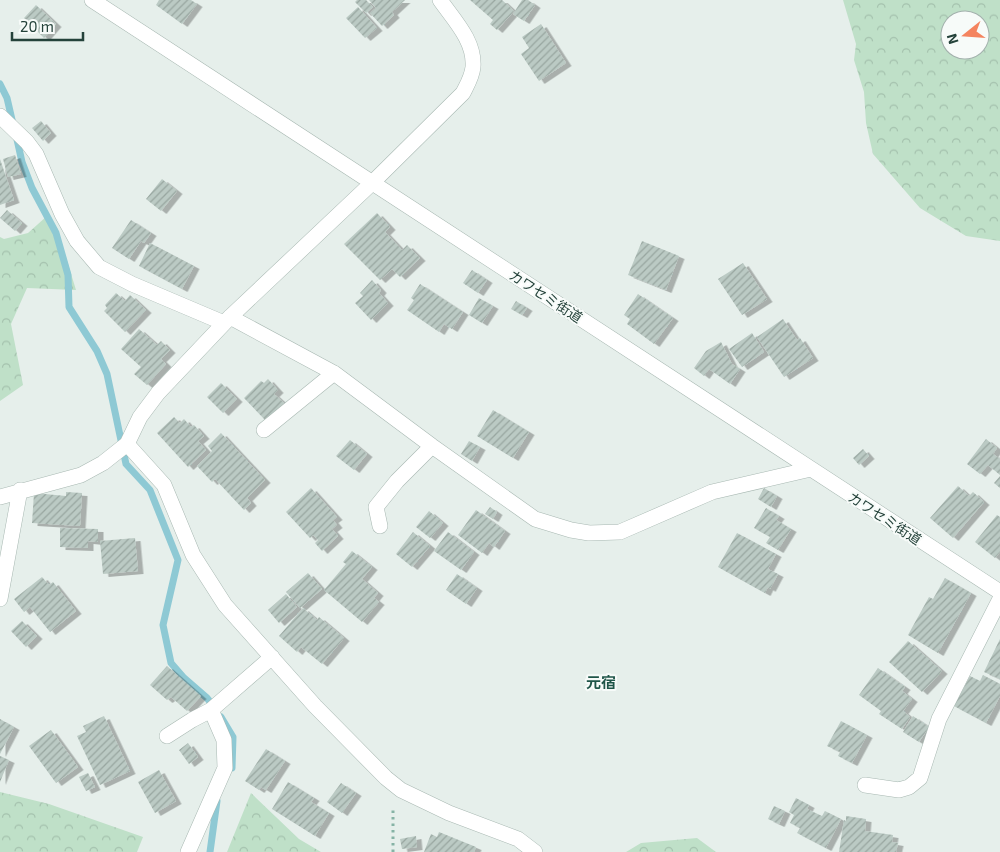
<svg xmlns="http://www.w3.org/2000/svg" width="1000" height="852" font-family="'Exo 2','Noto Sans JP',sans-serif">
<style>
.forest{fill:url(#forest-crowns);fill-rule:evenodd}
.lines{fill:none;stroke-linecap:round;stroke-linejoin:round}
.stream{stroke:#8ec9d4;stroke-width:7}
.building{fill:url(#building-hatch);filter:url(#shadow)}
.minor-casing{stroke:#a8b8b2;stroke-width:16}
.path{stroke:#86b3a5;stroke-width:3;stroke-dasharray:2.5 4;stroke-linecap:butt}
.minor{stroke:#fff;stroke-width:15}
.labels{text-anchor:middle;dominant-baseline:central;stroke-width:4;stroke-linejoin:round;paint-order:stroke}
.street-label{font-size:14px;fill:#24423a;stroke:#f7fbf9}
.neighbourhood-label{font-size:15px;font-weight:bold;fill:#1f5548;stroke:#f7fbf9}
</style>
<defs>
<pattern id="forest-crowns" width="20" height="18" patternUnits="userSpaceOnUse" patternTransform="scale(1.25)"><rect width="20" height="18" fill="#bfe0c8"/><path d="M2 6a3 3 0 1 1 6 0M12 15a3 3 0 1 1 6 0" fill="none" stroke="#a4c1ad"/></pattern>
<pattern id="building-hatch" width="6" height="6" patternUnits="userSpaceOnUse" patternTransform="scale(1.25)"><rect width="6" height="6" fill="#bbcac4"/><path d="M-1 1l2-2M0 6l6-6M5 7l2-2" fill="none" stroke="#98a6a0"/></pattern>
<filter id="shadow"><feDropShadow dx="5.5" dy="3" stdDeviation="0" flood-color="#0004"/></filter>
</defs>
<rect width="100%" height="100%" fill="#e6efeb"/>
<path class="forest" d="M843 0H1000V241L966 236 920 208 873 154 866 123 864 92 854 60 856 44ZM950 20H980V50H950Z
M47 216 57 228 76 290 27 288 11 324 23 385 0 401V237L4 239 28 233Z
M0 792 49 804 143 837 137 852H0Z
M251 793 299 839 321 852H227Z
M697 838 716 852H626L641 843Z"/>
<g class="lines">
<path class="stream" d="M0 84 7 98 13 124
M16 135 22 162 32 188 56 233 68 275 69 307 97 351 107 374 126 464 150 490 178 560 163 625 171 663 184 678 207 698 215 708
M221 717 233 737 232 768
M210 852 217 801"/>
</g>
<path class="building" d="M159 0H191L197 4 182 24 156 5Z
M357 0H366L373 7 366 13 355 2Z
M369 0H405L392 12 394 15 382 26 370 13 376 8Z
M470 0H502L514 11 497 30 490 24 493 20Z
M522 0H528L535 5 524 21 513 14Z
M36 5 56 24 44 38 24 18Z
M358 7 377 28 365 38 346 18Z
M541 24 566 63 539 81 521 54 529 48 522 37Z
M41 121 51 133 43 141 32 128Z
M15 155 21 174 8 177 3 159Z
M0 159 14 200 0 205Z
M162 179 177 191 161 211 146 199Z
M7 210 22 223 15 231 0 218Z
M377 213 390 227 385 232 402 250 407 245 420 258 400 277 392 269 380 280 344 244Z
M131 220 151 233 144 243 141 241 129 259 112 248Z
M642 241 679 256 666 290 628 275Z
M150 243 194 266 182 289 139 266Z
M743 263 767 299 742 315 718 279Z
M472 270 487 280 478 293 463 283Z
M372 280 381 290 379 293 388 303 371 320 355 303 363 296 360 293Z
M420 284 463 312 452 329 444 324 439 332 407 310 414 300 411 298Z
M116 293 125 301 130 295 146 310 125 332 104 311 107 308 105 305Z
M638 294 673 318 654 344 627 324 630 319 624 315Z
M479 298 493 306 482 323 469 315Z
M516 301 527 308 522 315 511 309Z
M783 319 797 340 800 338 813 358 784 377 757 337Z
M139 329 157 345 161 341 170 350 161 359 166 364 147 385 134 374 141 367 121 349Z
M752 333 764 352 742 367 729 349Z
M721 342 732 364 740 369 730 384 709 369 704 376 694 368 706 351Z
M268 379 278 390 274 394 284 403 266 421 244 398 261 381 264 383Z
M221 383 237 399 223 413 207 397Z
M493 410 529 432 513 458 477 436Z
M174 417 180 423 184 419 191 427 194 425 204 436 198 441 206 450 188 467 157 433Z
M221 433 265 480 247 498 251 503 244 510 215 479 212 482 197 466 212 451 208 446Z
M986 439 997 448 993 454 1000 459V475L988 465 980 474 967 464Z
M350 440 367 454 354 470 336 456Z
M469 441 480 447 472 461 461 454Z
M863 449 869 456 859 465 853 458Z
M1000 476V488L994 483Z
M958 486 969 496 973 492 984 502 953 538 930 518Z
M311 488 337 517 333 520 337 525 332 529 338 536 322 551 315 543 318 540 313 535 310 538 286 512Z
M764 488 777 496 771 507 758 499Z
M66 492 82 493 80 526 32 523 34 493 66 496Z
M490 507 497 512 493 519 485 514Z
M766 508 779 516 776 520 791 529 778 550 766 543 770 537 754 528Z
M476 510 505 531 494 547 489 543 482 553 458 535Z
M429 511 443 523 430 538 416 527Z
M997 515 1000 517V552L995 558 975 542Z
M60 528 98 529V542L88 541V548L60 547Z
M413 532 430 546 412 567 396 554Z
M448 532 474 552 461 570 434 551Z
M737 533 776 554 768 569 778 574 770 589 768 587 765 593 718 567Z
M135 538 138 571 103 574 100 541Z
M352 551 372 567 362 579 378 593 374 598 379 602 362 622 324 590 346 564 343 562Z
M308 573 322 589 300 608 286 592Z
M457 574 477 588 466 604 446 590Z
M42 577 49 585 53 582 76 611 50 632 30 607 24 612 14 599Z
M945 578 971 593 938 653 908 635 929 597 933 599Z
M286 594 297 607 279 623 268 610Z
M303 608 317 620 319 617 344 638 322 664 301 647 297 652 279 636Z
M22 621 37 636 26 647 11 631Z
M1000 639V679L984 672Z
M908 641 942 671 922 692 889 662Z
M167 666 201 696 187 711 171 697 167 700 150 685Z
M878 668 905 687 902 691 912 699 903 711 910 717 902 729 879 714 881 711 859 695Z
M983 675 1000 684V696L986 723 954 706 970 676 980 681Z
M104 716 130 771 100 785 77 736 86 732 83 726Z
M913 716 929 727 919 742 903 732Z
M0 719 14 727 0 754Z
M841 721 867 735 852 763 838 756 840 752 827 746Z
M51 730 78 767 56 783 29 746Z
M188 743 198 757 189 764 179 750Z
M266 749 285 761 266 790 261 787 259 790 245 781Z
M0 756 9 760 0 782Z
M159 770 176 801 155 813 138 782Z
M88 773 95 787 86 791 79 777Z
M288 782 314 798 311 802 329 813 315 836 272 809Z
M341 783 356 793 342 813 327 802Z
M796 798 809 805 807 809 822 816 825 811 841 819 826 848 797 833 800 828 790 823 794 815 789 812Z
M774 806 785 811 779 824 768 819Z
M846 816 866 819 865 831 893 835 892 842 898 843 896 852H839L844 820 846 821Z
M439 832 476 847 474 852H424L431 834 437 837Z
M416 836 417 847 402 849 400 839Z"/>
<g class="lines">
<defs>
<path id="minor" d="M92 0 1000 592
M0 116 27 142 36 154 62 214 77 241 99 267 132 284 224 323
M230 317 334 373 432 446 535 519 571 530 589 533 620 532 712 492 811 469
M264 430 334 373
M127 444 164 485 193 555 225 605 315 706 386 778 401 790 449 813 518 839 535 852
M0 497 81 475 103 463 127 444 140 417 158 393 230 317 373 182 463 93C467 85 472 77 473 67 475 41 454 20 440 0
M380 526 376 507 397 481 432 446
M0 599 20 490
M167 736 192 720 211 710 272 657
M865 785 899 790 909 787 920 778 939 719 1000 599
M188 852 225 768 224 740 211 710"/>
</defs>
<use href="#minor" class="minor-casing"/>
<path class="path" d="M393 852V808"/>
<use href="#minor" class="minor"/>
</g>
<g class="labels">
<g class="street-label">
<text transform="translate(546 296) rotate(33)">カワセミ街道</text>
<text transform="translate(885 518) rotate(33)">カワセミ街道</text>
</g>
<g class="neighbourhood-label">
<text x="601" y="682">元宿</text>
</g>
</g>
<g transform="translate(965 35) rotate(253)"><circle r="24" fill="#f7fbf9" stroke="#a3b1ad"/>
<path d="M0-4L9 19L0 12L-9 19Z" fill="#f4845f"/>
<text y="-8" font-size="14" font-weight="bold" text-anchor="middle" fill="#24423a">N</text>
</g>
<path d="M12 32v8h71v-8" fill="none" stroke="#24423a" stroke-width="2.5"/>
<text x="20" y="32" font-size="15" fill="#24423a" stroke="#f7fbf9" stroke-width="4" paint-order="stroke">20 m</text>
</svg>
